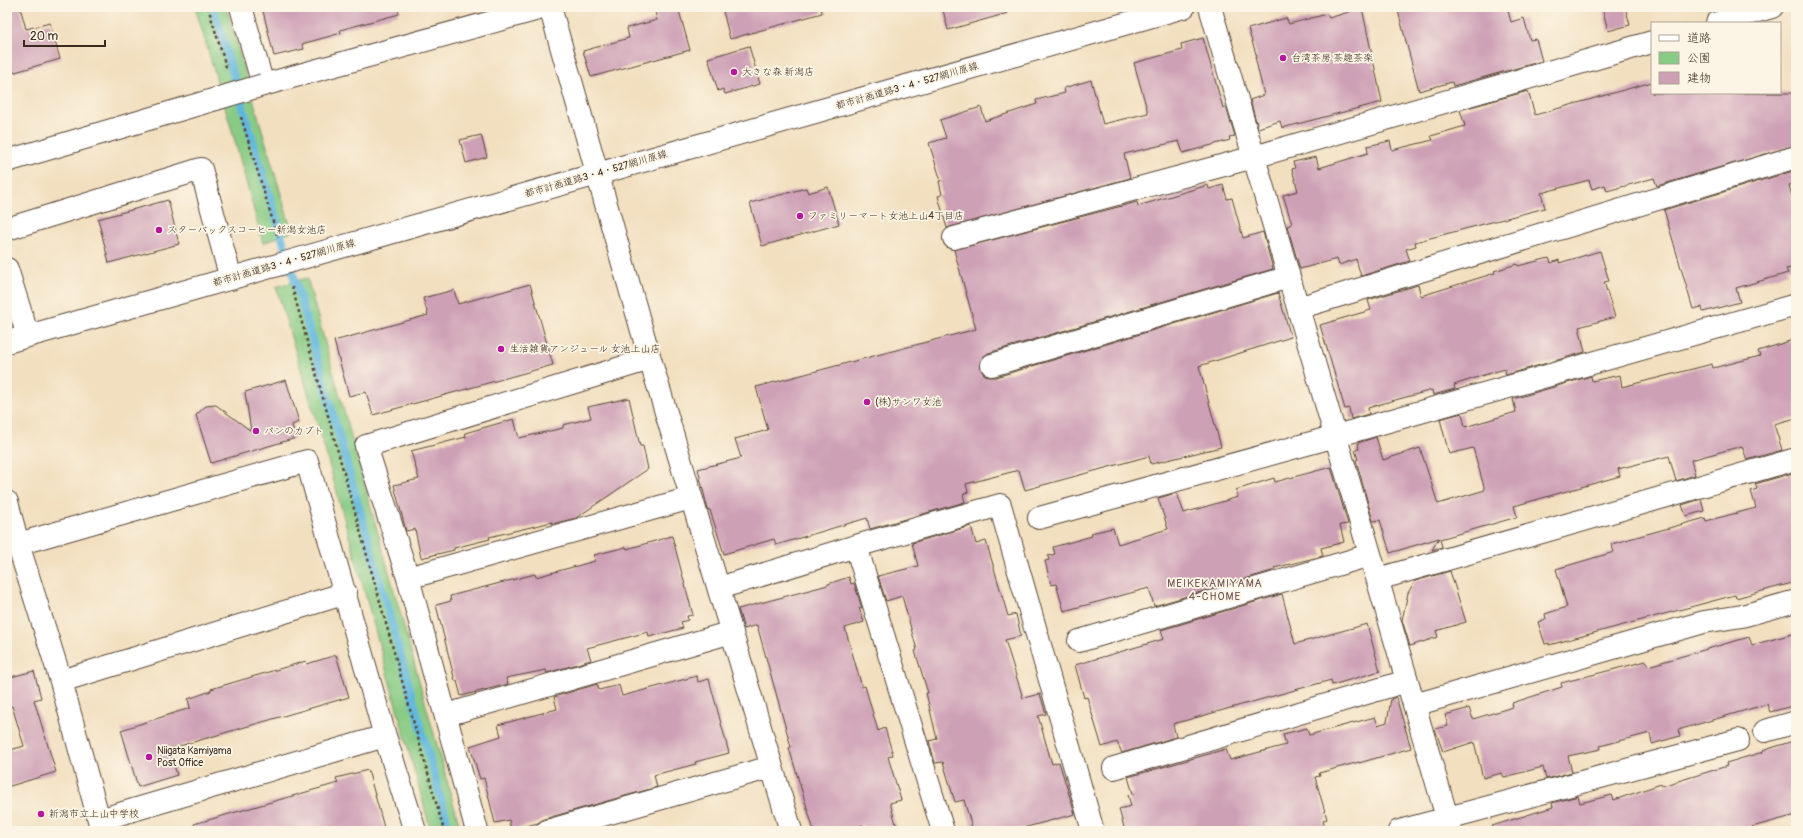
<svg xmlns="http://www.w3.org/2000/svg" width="1803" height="838" font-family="Pangolin,'Klee One',sans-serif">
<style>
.green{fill:#88cb84;stroke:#627a51}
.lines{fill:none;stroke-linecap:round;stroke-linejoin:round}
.stream{stroke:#61b7de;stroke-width:8}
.building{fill:#cea0b6}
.minor-casing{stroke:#564536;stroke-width:24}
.path{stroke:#564536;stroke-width:2.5;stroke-dasharray:3 3;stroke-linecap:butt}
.minor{stroke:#fff;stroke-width:22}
.minor-bridge-casing{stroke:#564536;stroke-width:24;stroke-linecap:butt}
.minor-bridge{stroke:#fff;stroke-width:22}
.poi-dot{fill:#b5179e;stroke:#fcf5e5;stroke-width:1.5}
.labels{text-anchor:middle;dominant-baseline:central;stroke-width:3.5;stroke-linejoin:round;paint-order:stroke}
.poi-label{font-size:10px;fill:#3b2a1e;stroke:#fcf5e5;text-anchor:start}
.street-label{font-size:10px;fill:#3b2a1e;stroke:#fcf5e5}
.neighbourhood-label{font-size:11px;letter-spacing:1px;fill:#6e5353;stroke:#fcf5e5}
</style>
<rect width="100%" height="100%" fill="#fcf5e5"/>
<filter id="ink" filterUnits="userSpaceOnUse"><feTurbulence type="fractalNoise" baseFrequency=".025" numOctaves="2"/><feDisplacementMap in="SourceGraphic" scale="8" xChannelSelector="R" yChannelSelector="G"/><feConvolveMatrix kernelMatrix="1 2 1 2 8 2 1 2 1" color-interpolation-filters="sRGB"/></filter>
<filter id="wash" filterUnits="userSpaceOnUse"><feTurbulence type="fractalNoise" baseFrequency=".012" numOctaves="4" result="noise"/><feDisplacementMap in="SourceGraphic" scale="16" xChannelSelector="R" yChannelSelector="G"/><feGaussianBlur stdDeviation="0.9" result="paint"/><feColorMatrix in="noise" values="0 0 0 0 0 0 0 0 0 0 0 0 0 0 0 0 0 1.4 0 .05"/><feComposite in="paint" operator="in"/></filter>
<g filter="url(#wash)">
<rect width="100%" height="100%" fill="#f2dfbf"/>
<path class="green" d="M195 7H226L292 232 263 243 233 134Z
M307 278 461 831H431L324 446 276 287Z"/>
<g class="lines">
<path class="stream" d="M213 7 303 308 450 831"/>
</g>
<g id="blocks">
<path class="building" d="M7 7H20L26 29 50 23 60 59 12 73 7 56Z
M280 7H398L399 14 340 30 341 33 302 44 304 49 274 56 263 11Z
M670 7H678L690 50 591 77 583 51 629 38 627 28 657 20 655 11Z
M722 7H821L822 13 730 39Z
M954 7H1007L1008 13 948 30 943 10Z
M1397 7H1507L1511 22 1524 18 1530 40 1536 39 1542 61 1453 86 1452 82 1419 91Z
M1602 7H1625L1630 25 1608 31Z
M1362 8 1382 102 1282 128 1280 121 1258 128 1250 100 1264 95 1255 57H1257L1248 29 1286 18 1289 24 1327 14 1329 18Z
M1203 38 1223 108 1226 107 1235 136 1229 137 1230 140 1183 153 1179 141 1124 154 1130 178 947 228 938 196 942 195 939 181H941L929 143 946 138 940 120 981 107 985 121 1037 104 1036 100 1065 93 1064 88 1091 80 1103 124 1148 113 1134 63 1182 50 1181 44Z
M749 46 760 84 725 94 723 89 718 91 708 58Z
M1652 82V93H1796V145L1657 186 1654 178 1607 191 1605 185 1592 189 1589 180 1541 193 1545 208 1415 242 1416 246 1406 249 1410 261 1361 276 1356 259 1339 265 1337 259 1300 269 1287 226 1292 224 1283 195 1298 191 1292 169 1295 168 1293 162 1316 157 1319 168 1368 153 1367 146 1390 141 1392 150 1433 140 1431 136 1465 126 1460 110 1528 91 1535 115Z
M481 135 487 157 466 163 460 140Z
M1796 170V184L1789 185 1796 211V267L1786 269 1788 273 1736 288 1740 302 1703 312 1702 307 1693 309 1664 210Z
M1208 185 1209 189 1223 185 1227 199 1232 198 1243 238 1263 232 1273 269 988 353 983 357 980 362V368L984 374 989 377H996L1278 293 1291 337 1199 366 1221 447 1151 464 1149 456 1025 490 1019 470 966 484 968 492 963 494 965 502 870 529 867 518 776 545 774 539 724 554 710 510H708L698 469 741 458 735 439 768 430 756 387 976 329 954 250 1137 202 1138 206Z
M828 187 839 224 762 246 750 203 806 188 808 193Z
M168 200 179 244 109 263 98 219Z
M1600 251 1609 281 1604 282 1615 317 1579 327 1585 352 1506 375 1505 369 1484 375 1454 385 1455 389 1433 395 1432 390 1388 402 1368 408 1369 414 1351 419 1349 408 1345 409 1320 325 1371 310 1368 300 1418 285 1421 296 1495 273 1494 271 1517 264 1518 266 1549 258 1551 263 1559 260V263Z
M530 284 553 365 373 415 366 392 349 396 334 341 428 315 423 298 454 290 458 304Z
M1796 339V418L1774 424 1782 450 1747 460 1742 446 1691 460 1695 475 1676 481 1669 456 1618 469 1620 476 1514 506 1517 517 1440 539 1442 547 1432 550 1439 538 1390 553 1380 520 1373 521 1356 460 1358 459 1355 450 1359 449 1358 443 1376 437 1383 460 1420 448 1438 504 1485 490 1473 448 1449 454 1440 419 1462 413 1465 427 1516 412 1513 399 1591 376 1592 381 1620 375 1622 387 1712 364 1713 368 1760 356 1758 351Z
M286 380 299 422 292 425 296 438 211 463 196 415 206 406 216 405 251 431 245 392Z
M629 398 640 446H643L648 469 576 518 552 524V522L489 537 490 539 454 548V550L421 558 415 529 406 531 394 485 419 479 411 451 466 437 465 433 514 419 519 438 563 428V425L591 418 588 407Z
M1331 467 1348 524 1340 525 1344 542 1321 548 1323 556 1274 568 1275 570 1154 606 1149 588 1064 611 1056 584 1051 585 1045 561 1049 560 1048 556 1055 554 1053 547 1092 536 1091 533 1113 528 1118 544 1168 529 1158 498 1177 493 1184 513 1238 497 1236 490 1274 478 1275 482Z
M1796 472V582L1736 598 1735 595 1549 645V643L1545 644 1538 622 1546 619 1545 614 1567 607 1556 569 1614 552 1611 544 1705 518 1706 521 1756 508 1751 491 1757 489 1755 484Z
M1701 499 1704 511 1686 516 1682 505Z
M971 526 976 544 986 541 1008 616 1016 614 1021 636 1005 640 1023 698 1040 694 1046 714 1038 716 1052 764 1059 762 1075 814 1012 831H973L964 800 955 802 943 762 935 763 929 741 937 739 926 693H928L915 651 917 650 902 596 886 601 878 576 918 566 912 543Z
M672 536 693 615 687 616 688 620 681 622 683 628 649 637 648 632 587 648 591 660 547 673 546 670 506 678 508 684 461 696 457 681H455L436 605 451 601 450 596 535 574 536 577 595 561 594 555 626 547 627 549Z
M1450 571 1466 622 1436 631 1438 637 1410 646 1402 620 1408 593 1415 581Z
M849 577 851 584 854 583 862 608H859L864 622 845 628 862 687 865 686 878 731 885 728 893 755 888 757 901 800 890 803 898 831H865L863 825 844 831H814L789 748 791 747 757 625 744 629 738 609 828 585V584Z
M1282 594 1295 644 1367 624 1380 671 1332 685 1331 680 1173 724 1176 737 1122 753 1117 742 1102 747 1087 697 1084 698 1075 665 1164 639 1161 630Z
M1796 633V705L1770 712 1767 704 1678 730 1680 736 1652 744 1650 733 1600 746 1601 749 1568 756 1572 772 1546 779 1543 767 1504 777 1502 773 1483 778 1474 742 1443 752 1435 729 1448 726 1445 715 1469 708 1473 719 1513 707 1512 703 1562 687 1561 683 1646 661 1648 666 1749 637 1752 645Z
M336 655 349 697 169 749 177 775 138 787 121 730 190 708 188 699 211 691V689L306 661 307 664Z
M34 671 41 698 34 700 56 772 7 787V751L24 746 12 706 7 707V678Z
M697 676 698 682 709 679 729 753 695 762 696 764 654 775 657 787 544 819 538 823 511 830 509 820 495 823 484 778 480 779 470 746 501 736 498 725 557 709 554 697 597 684 599 690 619 685 622 696Z
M1396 697 1411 748 1359 763V762L1319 773 1320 776 1315 777 1327 819 1323 821 1326 831H1125L1119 809 1131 806 1128 795 1133 794 1128 777 1226 749 1230 760 1286 745 1283 734 1307 728 1309 735 1375 717 1378 725 1387 722 1391 699Z
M1796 740V815L1752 827 1754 831H1492V826L1553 807 1552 803 1578 796 1580 803 1612 795 1614 800 1661 784 1662 786 1727 766 1726 763 1763 752 1762 751Z
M368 770 385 831H195L194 824 338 783 336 778Z"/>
</g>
</g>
<g filter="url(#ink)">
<use href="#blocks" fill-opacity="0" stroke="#564536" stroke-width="1"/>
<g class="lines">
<defs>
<path id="minor" d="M241 7 263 85 546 7
M550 7 650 359 791 831
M1210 7 1451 831
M1717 23 1772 7
M7 161 216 99
M7 229 201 169 231 279
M954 238 1254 157 1652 42
M7 269 28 336
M1298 308 1796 157
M7 342 1184 7
M992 365 1289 277
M7 502 18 544 61 681 102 831
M1039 518 1336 436 1796 305
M18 544 307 461 385 736 415 831
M856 546 943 831
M408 578 691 498
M1378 579 1796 459
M719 588 856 546 1000 505 1093 831
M1079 641 1370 555
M61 681 346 593
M1414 705 1704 622 1742 616 1796 601
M446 715 732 632
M1765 731 1796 722
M1114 768 1407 681
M99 820 385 736
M477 831 408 578 366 446 650 359
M547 831 771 767
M1399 831 1738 740"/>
</defs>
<use href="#minor" class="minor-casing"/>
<path class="path" d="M208 7 227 70
M241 117 278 238
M292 287 444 831"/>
<use href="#minor" class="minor"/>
<defs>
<path id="minor-bridge" d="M216 99 263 85"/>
</defs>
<use href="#minor-bridge" class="minor-bridge-casing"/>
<use href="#minor-bridge" class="minor-bridge"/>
</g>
</g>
<g class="poi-dot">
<circle cx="1283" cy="58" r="4"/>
<circle cx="734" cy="72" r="4"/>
<circle cx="800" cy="216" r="4"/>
<circle cx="159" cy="230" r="4"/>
<circle cx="501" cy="349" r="4"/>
<circle cx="867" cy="402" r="4"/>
<circle cx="256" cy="431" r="4"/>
<circle cx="149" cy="757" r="4"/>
<circle cx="41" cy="814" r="4"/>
</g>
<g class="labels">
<g class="poi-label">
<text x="1291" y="58">台湾茶房 茶趣茶楽</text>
<text x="742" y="72">大きな森 新潟店</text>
<text x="808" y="216">ファミリーマート女池上山4丁目店</text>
<text x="167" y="230">スターバックスコーヒー新潟女池店</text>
<text x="509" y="349">生活雑貨アンジュール 女池上山店</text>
<text x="875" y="402">(株)サンワ女池</text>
<text x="264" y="431">パンのカブト</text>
<text x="157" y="751">Niigata Kamiyama<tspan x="157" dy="12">Post Office</tspan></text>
<text x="49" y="814">新潟市立上山中学校</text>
</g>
<g class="street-label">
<text transform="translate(907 86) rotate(-16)">都市計画道路3・4・527網川原線</text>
<text transform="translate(596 174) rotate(-16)">都市計画道路3・4・527網川原線</text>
<text transform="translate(284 263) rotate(-16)">都市計画道路3・4・527網川原線</text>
</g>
<g class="neighbourhood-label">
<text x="1215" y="583">MEIKEKAMIYAMA<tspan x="1215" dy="13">4-CHOME</tspan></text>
</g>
</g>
<rect width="1803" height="838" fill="none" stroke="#fcf5e5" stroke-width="24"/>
<rect x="1651" y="22" width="130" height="72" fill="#fcf5e5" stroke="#afa495"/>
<rect x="1659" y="35" width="20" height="6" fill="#ffffff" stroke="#afa495"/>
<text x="1687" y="42" font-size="12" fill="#3b2a1e">道路</text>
<rect x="1659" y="52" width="20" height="12" fill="#88cb84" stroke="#afa495"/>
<text x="1687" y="62" font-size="12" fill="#3b2a1e">公園</text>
<rect x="1659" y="72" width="20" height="12" fill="#cea0b6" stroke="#afa495"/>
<text x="1687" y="82" font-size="12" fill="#3b2a1e">建物</text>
<path d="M24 40v6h81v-6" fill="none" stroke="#3b2a1e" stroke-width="2"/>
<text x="30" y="40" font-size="12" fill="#3b2a1e" stroke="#fcf5e5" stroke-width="3" paint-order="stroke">20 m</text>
</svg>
